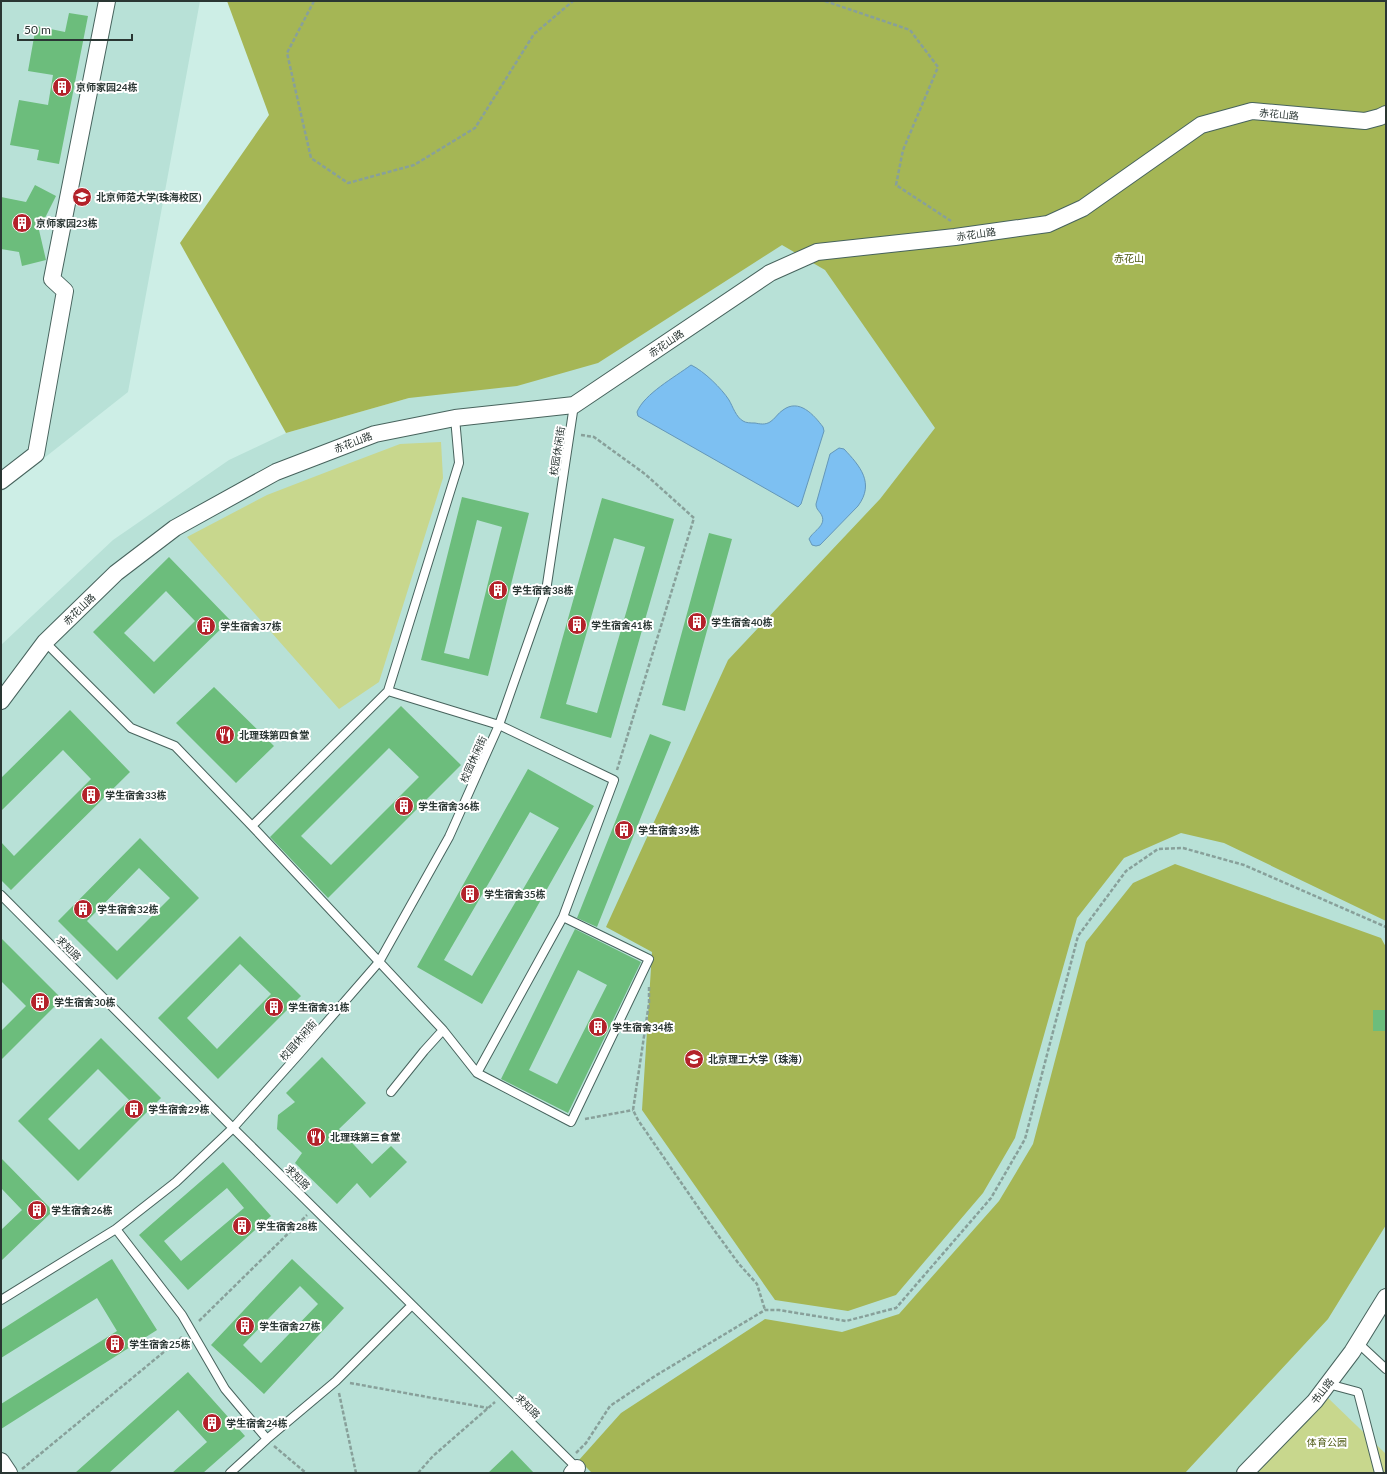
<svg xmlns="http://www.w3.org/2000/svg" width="1387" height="1474" font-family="Lato,'Noto Sans SC',sans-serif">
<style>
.built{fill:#b8e1d7}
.green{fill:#c8d78d}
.forest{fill:#a5b655}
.water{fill:#7dc0f2;stroke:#6497b9}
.building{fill:#6cbd7c;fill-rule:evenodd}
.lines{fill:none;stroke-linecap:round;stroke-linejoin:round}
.lane-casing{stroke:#47635d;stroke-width:10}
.street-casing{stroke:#47635d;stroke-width:18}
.path{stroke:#88a09a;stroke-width:2.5;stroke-dasharray:4 2;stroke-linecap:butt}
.lane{stroke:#fff;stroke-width:8}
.street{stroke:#fff;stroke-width:16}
.labels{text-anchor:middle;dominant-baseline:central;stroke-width:4;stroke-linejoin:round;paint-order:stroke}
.poi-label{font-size:10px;font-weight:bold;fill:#2a3633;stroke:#fff;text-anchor:start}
.street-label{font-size:10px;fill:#2a3633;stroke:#fff}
.park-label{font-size:10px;fill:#515c16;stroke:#fff}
</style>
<rect width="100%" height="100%" fill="#cdeee6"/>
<path class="built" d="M1 1H200L128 392 1 492Z
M1386 1V1473H1V645L113 540 229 460 286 433 409 398 420 359Z"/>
<path class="green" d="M441 442 443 478 379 682 339 709 187 537 267 495 350 463 400 444Z
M1327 1397 1386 1454V1473H1252Z"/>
<path class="forest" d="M227 1H1386V921L1224 843 1181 833 1124 858 1077 918 1015 1138 983 1193 896 1295 848 1311 775 1300 642 1110 652 952 606 927 728 660 880 499 935 428 825 270 782 245 598 363 517 386 409 398 286 433 180 243 269 115Z
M1175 864 1381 938 1386 947V1225L1328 1319 1185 1473H592L579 1460 621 1413 765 1319 842 1332 899 1314 999 1201 1033 1144 1086 942 1133 883Z"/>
<path class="water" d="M691 365C704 371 722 389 729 400 733 407 736 417 743 421 746 423 751 423 755 423 760 424 765 425 770 422 775 419 778 413 783 410 799 398 814 415 823 427L824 431 801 504 798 507 638 416 637 412C644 394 675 377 691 365Z
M839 448 844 449C860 466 875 483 858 506L820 545 816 546 812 545 809 539C813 531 826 526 822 516 820 511 816 510 816 504L830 454Z"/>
<path class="building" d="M69 13 88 16 59 164 37 160 39 150 10 145 19 100 48 105 53 75 28 71 36 26 65 32Z
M35 185 56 196 39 230 46 260 22 266 19 252 1 249V197L26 202Z
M462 497 529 513 488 676 421 660ZM477 520 502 527 469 659 444 653Z
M602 498 674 519 611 738 540 718ZM614 538 645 547 597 713 566 704Z
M709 533 732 539 685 711 662 705Z
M169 557 230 620 154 694 93 632ZM166 591 195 621 154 662 124 633Z
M214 687 274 746 236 783 176 723Z
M401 706 461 765 328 898 270 837ZM389 748 419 777 331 865 301 836Z
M70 710 130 772 11 890 1 880V842L14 856 91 779 63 750 1 811V778Z
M650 734 671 742 597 927 577 918Z
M528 769 594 806 482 1004 417 967ZM530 812 559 828 472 976 444 960Z
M140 838 199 898 117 980 58 921ZM139 868 170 898 117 951 87 921Z
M575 929 641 962 568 1113 501 1079ZM578 970 607 985 557 1084 529 1070Z
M240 936 301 996 218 1079 158 1018ZM240 964 271 994 217 1049 187 1018Z
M1 938 62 999 1 1060V1031L26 1006 1 981Z
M1373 1010H1386V1031H1373Z
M101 1038 161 1098 78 1181 18 1121ZM98 1069 129 1100 79 1150 48 1119Z
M322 1057 366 1103 339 1129 372 1164 391 1146 407 1162 370 1198 357 1183 337 1204 295 1163 302 1153 277 1129 278 1115 295 1102 286 1093Z
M1 1158 53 1211 1 1261V1230L22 1210 1 1188Z
M223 1162 271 1216 188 1290 139 1235ZM227 1188 244 1208 181 1261 164 1241Z
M112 1259 157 1330 1 1429V1404L117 1331 97 1298 1 1358V1330Z
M292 1259 344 1308 264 1394 211 1345ZM300 1286 318 1304 261 1363 243 1345Z
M188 1372 245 1436 203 1473H172L207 1442 178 1410 109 1473H75Z
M512 1450 534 1473H488Z"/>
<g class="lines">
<defs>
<path id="lane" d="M45 642 131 728 175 746 252 826 443 1030 424 1051 391 1092
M388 691 499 725 614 780 563 917
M252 826 388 691 459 463 455 418
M1 895 233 1128 579 1470
M443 1030 477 1073 571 1122 649 959 563 917 477 1073
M116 1229 182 1315 225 1389 267 1439
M1 1300 116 1229 176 1182 233 1128 300 1053 379 962 449 837 499 725 546 591 574 405
M1358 1343 1386 1369
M1328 1384 1358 1392 1379 1473
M230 1473 267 1439 336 1381 412 1305"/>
<path id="street" d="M1 481 36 454 65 291 52 279 107 1
M1 701 45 642 116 573 175 528 276 472 375 434 455 418 574 405 770 273 817 252 955 237 1048 224 1083 208 1201 125 1252 111 1365 121 1380 117 1386 114
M1 1461 9 1473
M572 1473 577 1468
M1245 1473 1315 1401 1352 1352 1386 1297"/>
</defs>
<use href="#lane" class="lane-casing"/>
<use href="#street" class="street-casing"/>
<path class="path" d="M314 1 287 53 311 158 348 183 414 165 475 128 534 34 573 1
M825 1 910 30 938 67 903 150 896 185 951 221
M581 435 594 437 645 474 694 518 617 770
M649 987V1003L633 1110 638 1120 709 1223 739 1264 757 1284 765 1310
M585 1119 633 1110
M199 1321 307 1215
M350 1383 488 1408
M339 1393 356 1473
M274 1446 306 1473
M576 1453 586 1443 610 1406 655 1376 765 1310H779L846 1321 896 1308 991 1198 1025 1139 1078 936 1126 871 1158 849 1183 848 1244 865 1386 927
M22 1469 182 1337
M418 1473 433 1456 495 1402"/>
<use href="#lane" class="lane"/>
<use href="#street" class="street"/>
</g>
<defs>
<symbol id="building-disc" viewBox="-11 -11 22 22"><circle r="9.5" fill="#b3222a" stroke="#fff"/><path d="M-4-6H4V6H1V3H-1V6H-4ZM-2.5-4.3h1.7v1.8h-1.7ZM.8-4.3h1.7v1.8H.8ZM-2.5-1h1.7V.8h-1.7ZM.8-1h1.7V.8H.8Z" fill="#fff"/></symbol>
<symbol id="university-disc" viewBox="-11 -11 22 22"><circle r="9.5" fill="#b3222a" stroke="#fff"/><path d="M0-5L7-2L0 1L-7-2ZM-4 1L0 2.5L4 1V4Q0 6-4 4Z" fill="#fff"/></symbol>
<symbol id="restaurant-disc" viewBox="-11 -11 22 22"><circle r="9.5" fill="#b3222a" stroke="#fff"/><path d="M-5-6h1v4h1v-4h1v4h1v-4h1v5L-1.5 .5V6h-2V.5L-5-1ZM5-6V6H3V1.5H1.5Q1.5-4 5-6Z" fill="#fff"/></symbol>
</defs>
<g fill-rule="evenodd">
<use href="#building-disc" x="51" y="76" width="22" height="22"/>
<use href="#university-disc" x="71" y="186" width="22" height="22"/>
<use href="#building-disc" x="11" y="212" width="22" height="22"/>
<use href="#building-disc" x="487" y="579" width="22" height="22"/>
<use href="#building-disc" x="686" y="611" width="22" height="22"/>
<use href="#building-disc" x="566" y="614" width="22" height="22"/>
<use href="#building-disc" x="195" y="615" width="22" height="22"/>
<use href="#restaurant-disc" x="214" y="724" width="22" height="22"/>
<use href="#building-disc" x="80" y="784" width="22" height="22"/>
<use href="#building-disc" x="393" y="795" width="22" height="22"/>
<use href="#building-disc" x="613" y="819" width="22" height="22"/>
<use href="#building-disc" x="459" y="883" width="22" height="22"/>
<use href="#building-disc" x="72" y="898" width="22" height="22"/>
<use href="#building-disc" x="29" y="991" width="22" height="22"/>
<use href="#building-disc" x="263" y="996" width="22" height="22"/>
<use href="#building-disc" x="587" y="1016" width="22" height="22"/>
<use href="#university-disc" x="683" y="1048" width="22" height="22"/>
<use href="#building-disc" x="123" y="1098" width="22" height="22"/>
<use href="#restaurant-disc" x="305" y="1126" width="22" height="22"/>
<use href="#building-disc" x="26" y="1199" width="22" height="22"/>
<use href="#building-disc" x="231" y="1215" width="22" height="22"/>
<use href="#building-disc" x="234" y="1315" width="22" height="22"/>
<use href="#building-disc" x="104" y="1333" width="22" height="22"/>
<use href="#building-disc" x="201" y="1412" width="22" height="22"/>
</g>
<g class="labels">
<g class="poi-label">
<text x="76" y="87">京师家园24栋</text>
<text x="96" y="197">北京师范大学(珠海校区)</text>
<text x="36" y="223">京师家园23栋</text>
<text x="512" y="590">学生宿舍38栋</text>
<text x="711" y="622">学生宿舍40栋</text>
<text x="591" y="625">学生宿舍41栋</text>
<text x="220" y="626">学生宿舍37栋</text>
<text x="239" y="735">北理珠第四食堂</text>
<text x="105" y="795">学生宿舍33栋</text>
<text x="418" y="806">学生宿舍36栋</text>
<text x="638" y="830">学生宿舍39栋</text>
<text x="484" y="894">学生宿舍35栋</text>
<text x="97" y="909">学生宿舍32栋</text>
<text x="54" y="1002">学生宿舍30栋</text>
<text x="288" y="1007">学生宿舍31栋</text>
<text x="612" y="1027">学生宿舍34栋</text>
<text x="708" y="1059">北京理工大学（珠海）</text>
<text x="148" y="1109">学生宿舍29栋</text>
<text x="330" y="1137">北理珠第三食堂</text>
<text x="51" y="1210">学生宿舍26栋</text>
<text x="256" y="1226">学生宿舍28栋</text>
<text x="259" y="1326">学生宿舍27栋</text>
<text x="129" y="1344">学生宿舍25栋</text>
<text x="226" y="1423">学生宿舍24栋</text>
</g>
<g class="street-label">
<text transform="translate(1279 114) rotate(5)">赤花山路</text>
<text transform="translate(976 234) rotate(-8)">赤花山路</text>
<text transform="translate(666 343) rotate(-34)">赤花山路</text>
<text transform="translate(353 442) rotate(-21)">赤花山路</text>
<text transform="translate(557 451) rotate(-81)">校园休闲街</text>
<text transform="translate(79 609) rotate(-44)">赤花山路</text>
<text transform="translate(473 759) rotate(-66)">校园休闲街</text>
<text transform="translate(69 948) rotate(45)">求知路</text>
<text transform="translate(298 1040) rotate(-49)">校园休闲街</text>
<text transform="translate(298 1177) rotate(45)">求知路</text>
<text transform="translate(1322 1391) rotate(-52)">书山路</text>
<text transform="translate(528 1406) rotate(45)">求知路</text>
</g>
<g class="park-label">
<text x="1129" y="258">赤花山</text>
<text x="1327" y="1442">体育公园</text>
</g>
</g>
<rect width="1387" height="1474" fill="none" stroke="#2a3633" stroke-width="4"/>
<path d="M18 34v6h114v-6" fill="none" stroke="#2a3633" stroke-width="2"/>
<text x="24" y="34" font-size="12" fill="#2a3633" stroke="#ffffff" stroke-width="3" paint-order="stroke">50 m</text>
</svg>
